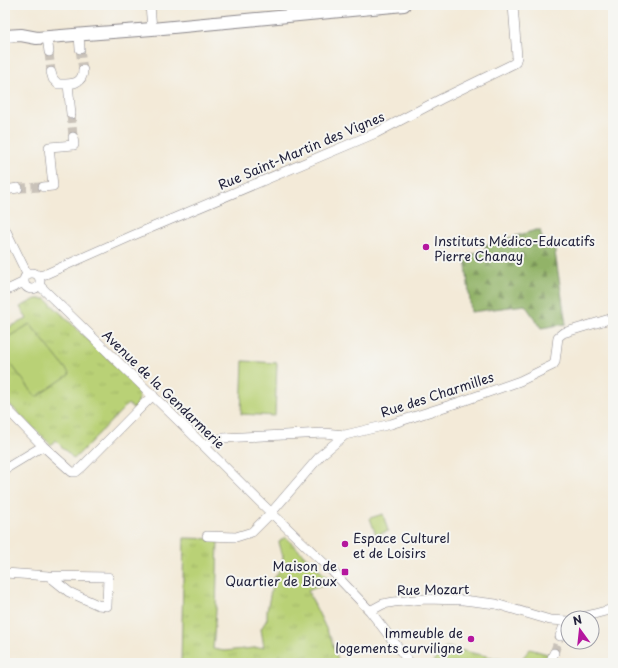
<svg xmlns="http://www.w3.org/2000/svg" width="618" height="668" font-family="'Playpen Sans',sans-serif">
<style>
.grass{fill:url(#grass-tufts);stroke:#6e7a58}
.forest{fill:url(#forest-firs);stroke:#5a6a51}
.pitch{fill:#b9d176;stroke:#6e7a58}
.lines{fill:none;stroke-linecap:round;stroke-linejoin:round}
.minor-tunnel{stroke:#c9c2b9;stroke-width:9;stroke-dasharray:9 4.5;stroke-linecap:butt}
.minor-casing{stroke:#8a868a;stroke-width:10}
.major-casing{stroke:#8a868a;stroke-width:14}
.minor{stroke:#fff;stroke-width:9}
.major{stroke:#fff;stroke-width:12}
.poi-dot{fill:#b5179e;stroke:#f6f6f2;stroke-width:1.5}
.labels{text-anchor:middle;dominant-baseline:central;stroke-width:4;stroke-linejoin:round;paint-order:stroke}
.street-label{font-size:13px;fill:#22223b;stroke:#f6f6f2}
.poi-label{font-size:13px;fill:#22223b;stroke:#f6f6f2;text-anchor:start}
</style>
<defs>
<pattern id="grass-tufts" width="24" height="20" patternUnits="userSpaceOnUse"><rect width="24" height="20" fill="#b9d176"/><path d="M3 7l-1-3M5 7V3M7 7l1-3M15 17l-1-3M17 17v-4M19 17l1-3" fill="none" stroke="#9fb367"/></pattern>
<pattern id="forest-firs" width="22" height="20" patternUnits="userSpaceOnUse"><rect width="22" height="20" fill="#92b367"/><path d="M5 1l3.5 6h-7zM16 11l3.5 6h-7z" fill="#779156"/></pattern>
</defs>
<rect width="100%" height="100%" fill="#f6f6f2"/>
<filter id="ink" filterUnits="userSpaceOnUse"><feTurbulence type="fractalNoise" baseFrequency=".025" numOctaves="2"/><feDisplacementMap in="SourceGraphic" scale="8" xChannelSelector="R" yChannelSelector="G"/><feConvolveMatrix kernelMatrix="1 2 1 2 8 2 1 2 1" color-interpolation-filters="sRGB"/></filter>
<filter id="wash" filterUnits="userSpaceOnUse"><feTurbulence type="fractalNoise" baseFrequency=".012" numOctaves="4" result="noise"/><feDisplacementMap in="SourceGraphic" scale="16" xChannelSelector="R" yChannelSelector="G"/><feGaussianBlur stdDeviation="0.9" result="paint"/><feColorMatrix in="noise" values="0 0 0 0 0 0 0 0 0 0 0 0 0 0 0 0 0 1.4 0 .05"/><feComposite in="paint" operator="in"/></filter>
<g filter="url(#wash)">
<rect width="100%" height="100%" fill="#f3ead8"/>
<path class="grass" d="M36 299H46L128 378C137 388 144 396 134 409L128 404 74 459 55 440 51 445 5 400V329L27 319 20 307Z
M285 537 331 581 308 591 331 639 339 663H181L184 538 218 539 216 610 213 649 224 651 264 647 261 629 267 619V611L273 580 281 568 283 557 279 542Z
M446 647 518 663 530 649 551 655 547 663H432Z"/>
<path class="forest" d="M536 230H540L544 246H554L566 324 541 328 525 305 471 312 465 256 486 250 485 245Z"/>
<path class="pitch" d="M30 324 70 374 36 397 5 356V339Z
M243 361 277 363 275 416 241 414Z
M383 514 388 531 376 535 370 518Z"/>
</g>
<g filter="url(#ink)">
<g class="lines">
<path class="minor-tunnel" d="M80 49 83 70
M49 52 51 72
M71 114 73 137
M18 188 43 187
M554 653 560 636"/>
<defs>
<path id="minor" d="M150 5 152 29
M79 35 80 49
M47 37 49 52
M51 72 53 79 58 84C70 84 83 85 83 70
M68 84 71 114
M43 187 53 186 49 147 74 145 73 137
M5 190 18 188
M5 229 27 274
M24 281a8 8 0 1 1 16 0a8 8 0 1 1-16 0Z
M39 276 46 274 134 235 376 133 441 99 515 63 517 57 513 5
M39 285 191 433 259 501 332 571 370 611 410 663
M5 291 24 282
M5 407 43 446 72 472H76L82 467 153 395
M203 445 223 438 324 433 345 435
M5 469 43 446
M207 536 236 537 252 532 271 513 321 455 345 435 391 424 463 401 520 381 553 365 555 362 558 337 563 333 613 318
M5 573 49 576 108 577 107 606 98 605 69 592 49 576
M370 611 383 604 394 602 425 599 463 600 496 604 550 620 568 621
M579 618 613 609
M560 636 566 621
M550 663 554 653"/>
<path id="major" d="M5 36 21 35 37 38 86 34 152 29 404 5"/>
</defs>
<use href="#minor" class="minor-casing"/>
<use href="#major" class="major-casing"/>
<use href="#minor" class="minor"/>
<use href="#major" class="major"/>
</g>
</g>
<g class="poi-dot">
<circle cx="426" cy="247" r="4"/>
<circle cx="345" cy="544" r="4"/>
<rect x="341" y="568" width="8" height="8" rx="2"/>
<circle cx="471" cy="639" r="4"/>
</g>
<g class="labels">
<g class="street-label">
<text transform="translate(301 150) rotate(-23)">Rue Saint-Martin des Vignes</text>
<text transform="translate(164 389) rotate(44)">Avenue de la Gendarmerie</text>
<text transform="translate(437 394) rotate(-18)">Rue des Charmilles</text>
<text transform="translate(433 589) rotate(-1)">Rue Mozart</text>
</g>
<g class="poi-label">
<text x="434" y="240">Instituts Médico-Educatifs<tspan x="434" dy="15">Pierre Chanay</tspan></text>
<text x="353" y="537">Espace Culturel<tspan x="353" dy="15">et de Loisirs</tspan></text>
<text x="337" y="565" text-anchor="end">Maison de<tspan x="337" dy="15">Quartier de Bioux</tspan></text>
<text x="463" y="632" text-anchor="end">Immeuble de<tspan x="463" dy="15">logements curviligne</tspan></text>
</g>
</g>
<rect width="618" height="668" fill="none" stroke="#f6f6f2" stroke-width="20"/>
<g transform="translate(580 630) rotate(345)"><circle r="19" fill="#f6f6f2" stroke="#a1a1a9"/>
<path d="M0-3L7 15L0 10L-7 15Z" fill="#b5179e"/>
<text y="-6" font-size="11" font-weight="bold" text-anchor="middle" fill="#22223b">N</text>
</g>
</svg>
